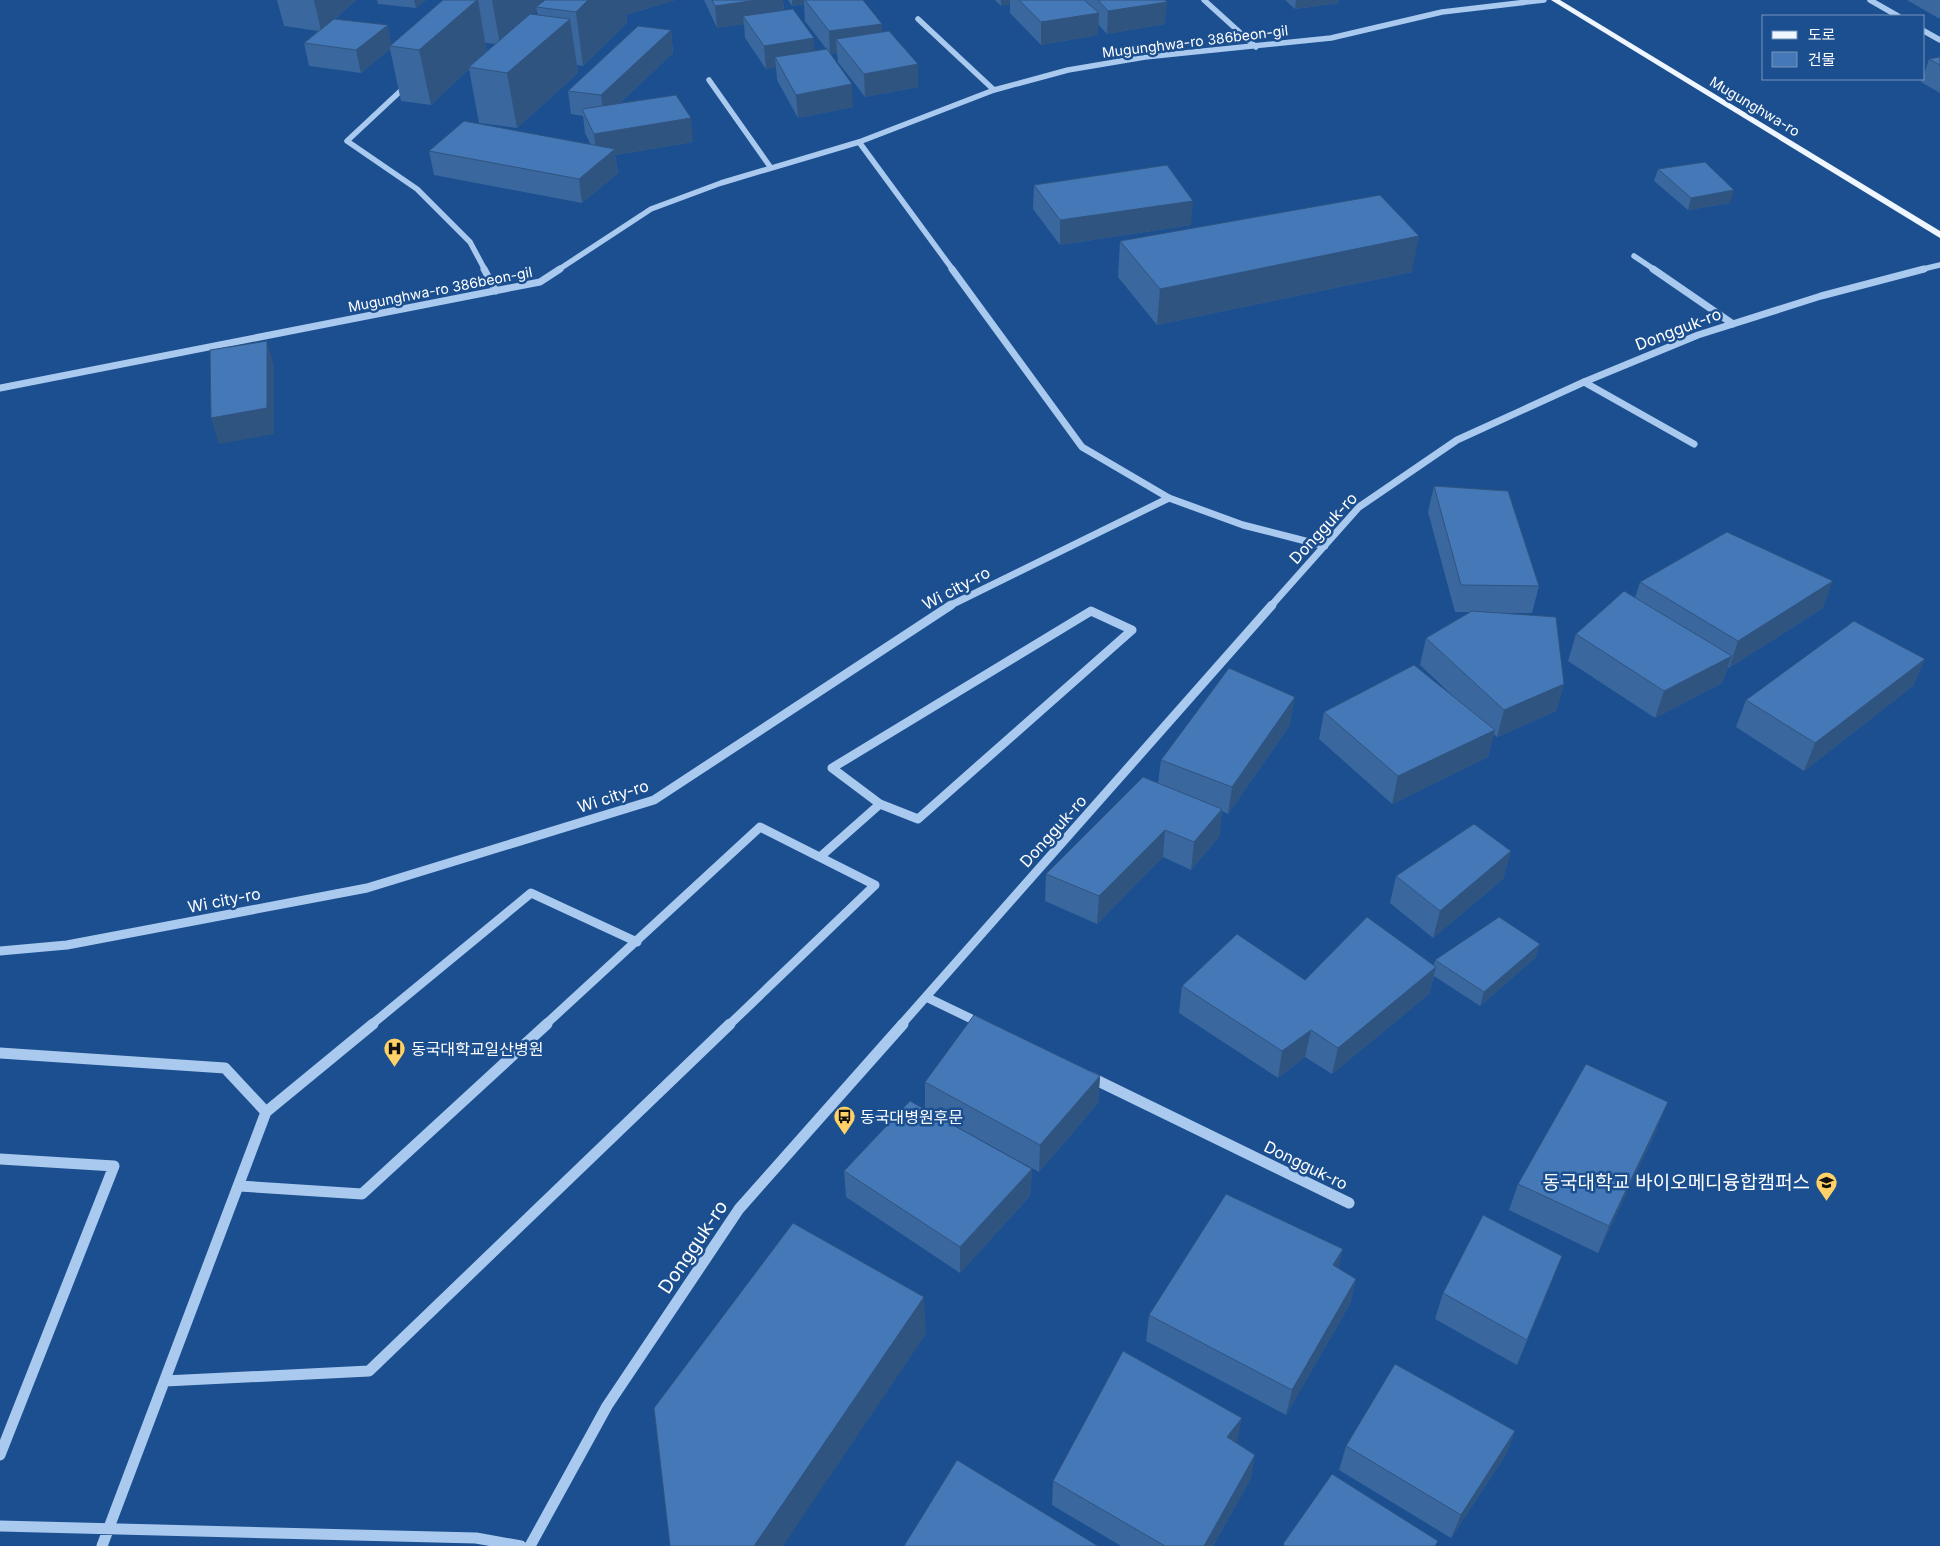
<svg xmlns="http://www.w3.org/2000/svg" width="1940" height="1546" font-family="Inter,'Noto Sans KR',sans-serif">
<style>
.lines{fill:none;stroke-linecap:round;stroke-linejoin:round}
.minor-far3{stroke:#a9c9ee;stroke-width:5.5}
.minor-far2{stroke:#a9c9ee;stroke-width:7}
.minor-far1{stroke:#a9c9ee;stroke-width:9}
.minor{stroke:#a9c9ee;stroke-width:11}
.major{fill:#f0f6ff;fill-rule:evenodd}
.wall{fill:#3a679d;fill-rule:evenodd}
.shaded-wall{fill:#305480}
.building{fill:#4478b7;stroke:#305480}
.labels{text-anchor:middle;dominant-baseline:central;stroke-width:5;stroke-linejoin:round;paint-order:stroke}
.far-street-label{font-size:14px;fill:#fff;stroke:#1b4f8f}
.street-label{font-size:16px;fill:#fff;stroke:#1b4f8f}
.poi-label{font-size:16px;fill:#fff;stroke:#1b4f8f;text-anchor:start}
.near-poi-label{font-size:19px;fill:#fff;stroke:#1b4f8f;text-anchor:end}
.near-street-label{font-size:19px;fill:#fff;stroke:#1b4f8f}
</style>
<rect width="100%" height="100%" fill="#1b4f8f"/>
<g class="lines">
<path class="minor-far3" d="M1204 0 1256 47
M1870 0 1898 16
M918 19 994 90
M1924 31 1940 40
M709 80 771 168
M408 84 347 141 417 189 470 242 485 270
M859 142 953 270
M1634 256 1655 270
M558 270 651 209 721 183 859 142 994 90 1068 70 1145 57 1331 38 1442 12 1544 0
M1919 270 1940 265"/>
<path class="minor-far2" d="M484 269 496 291
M952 269 1082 447 1169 498 1243 525 1325 546
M1653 269 1733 324
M1584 382 1694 444
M0 388 540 282 560 269
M949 606 1169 498
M1271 606 1359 507 1457 440 1584 382 1698 335 1821 296 1924 269"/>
<path class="minor-far1" d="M1091 611 1132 630 918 819 880 804 832 768Z
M820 857 880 804
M0 951 67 945 367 888 654 800 951 605
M926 997 982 1024
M371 1025 531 893 637 942
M545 1025 760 827 875 885 729 1025
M901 1025 1272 605"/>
<path class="minor" d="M0 1053 225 1068 266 1112 102 1546
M1090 1077 1349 1203
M266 1112 373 1024
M0 1159 114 1166 0 1455
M239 1186 362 1194 547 1024
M165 1381 369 1371 730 1024
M0 1526 476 1538 521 1546
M530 1546 607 1406 739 1209 903 1024"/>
<path class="major" d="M1551 0H1560L1940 231V238Z"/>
</g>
<path class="wall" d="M277 0H356L335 19 392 44 443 0H675L626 15 627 23 583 66 577 65 578 73 517 128 479 123 469 69 431 105 401 101 390 49 361 73 309 66 304 43 318 31 284 26ZM537 11 538 15H533ZM485 43 496 44 487 52Z
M377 0H426L416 8 378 4Z
M704 0H783L784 10 814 51 827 50 805 21 804 4 792 6 788 0H863L882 24V32L918 87 865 97 838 62 837 53 831 54 853 107 798 118 777 80 776 67 766 69 745 38 744 24 717 28Z
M995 0H1165V24L1107 34 1098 24V35L1041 45 1010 13V4L1001 6Z
M1285 0H1339V3L1295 9Z
M1907 0H1940V18H1938Z
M671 30 673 53 620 103 693 142 615 155 618 173 582 203 434 175 429 151 591 145 585 133 583 116 571 114 568 91Z
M1940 57V93L1921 82 1922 79H1924V74L1929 59Z
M1658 169 1730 203 1688 210 1654 181Z
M1034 185 1191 225 1060 245 1033 209Z
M1120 241 1412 272 1157 325 1118 277Z
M1434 486 1539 586 1532 613H1499L1564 684 1556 711 1497 737 1494 734 1488 757 1392 804 1319 739 1324 712 1455 698 1420 665 1426 638 1470 612H1455L1428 512Z
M1640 582 1823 608 1729 668 1728 667 1722 683 1655 718 1568 661 1576 634 1635 598Z
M1925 659 1913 686 1804 771 1736 727 1746 700Z
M1290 725 1228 814 1222 811 1219 837 1191 870 1163 857 1097 924 1045 901 1046 874 1158 783 1161 760Z
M1511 851 1503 879 1433 938 1390 903 1396 876Z
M1536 957 1480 1006 1434 976 1429 994 1332 1074 1305 1057 1278 1078 1179 1013 1182 986 1305 980 1434 965 1435 960Z
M1100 1076 1098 1103 1039 1172 925 1109V1082Z
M1657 1129 1598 1253 1509 1210 1518 1184Z
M1032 1169 1030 1196 960 1273 846 1197 844 1171Z
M1562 1256 1517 1365 1435 1319 1443 1293Z
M1338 1268 1356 1279 1350 1304 1286 1415 1146 1341 1149 1315Z
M1515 1431 1505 1456 1451 1538 1339 1470 1346 1446Z
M1237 1443 1255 1455 1250 1480 1213 1546H1121L1052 1505 1053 1481Z"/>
<path class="shaded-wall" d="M314 0H356L321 31Z
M414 0H426L416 8Z
M477 0H478L487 53 469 67V69L431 105 419 50Z
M492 0H547L536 7 537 11 500 44Z
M588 0H675L626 15 627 23 583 66 576 12Z
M757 0H783L784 19 743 16 744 24 717 28 715 6Z
M792 0H804V4L792 6Z
M1001 0H1010V4L1001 6Z
M1296 0H1339V3L1295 9Z
M1167 2 1165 24 1107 34 1108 11Z
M1099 13 1098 35 1041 45V22Z
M570 19 578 73 517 128 507 73Z
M882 24 883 47 836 39 837 53 830 54 829 31Z
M388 25 392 46H390V49L361 73 356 50Z
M671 30 673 53 604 118 601 95Z
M814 38 815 61 775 57 776 67 766 69 764 46Z
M918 64V87L865 97 864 74Z
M852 84 853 107 798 118 796 95Z
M691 118 693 142 615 155 618 173 582 203 579 179 597 158 594 134Z
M1734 190 1730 203 1688 210 1691 198Z
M1193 201 1191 225 1060 245V220Z
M1419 236 1412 272 1157 325 1160 289Z
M267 341 274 367V434L219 444 211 418Z
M1833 581 1823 608 1729 668 1738 641Z
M1732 656 1722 683 1655 718 1664 691Z
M1925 659 1913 686 1804 771 1815 743Z
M1564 684 1556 711 1497 737 1504 710Z
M1295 697 1290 725 1228 814 1232 787Z
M1495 730 1488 757 1392 804 1398 776Z
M1222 809 1219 837 1191 870 1194 842Z
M1165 830 1163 857 1097 924 1099 896Z
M1511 851 1503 879 1433 938 1440 911Z
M1540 944 1536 957 1480 1006 1484 992Z
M1436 967 1429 994 1332 1074 1338 1048Z
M1311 1030 1305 1057 1278 1078 1282 1051Z
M1100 1076 1098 1103 1039 1172 1040 1145Z
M1668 1102 1657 1129 1598 1253 1609 1226Z
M1032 1169 1030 1196 960 1273V1247Z
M1343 1249 1337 1275 1333 1265Z
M1562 1256 1552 1282 1517 1365 1527 1340Z
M1356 1279 1350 1304 1286 1415 1292 1390Z
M924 1297 926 1334 783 1546H754Z
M1242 1418 1237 1443 1222 1461 1227 1437Z
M1515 1431 1505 1456 1451 1538 1461 1515Z
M1255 1455 1250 1480 1213 1546H1204Z"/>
<path class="building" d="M443 0H477L419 50 390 46Z
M545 0H588L576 12 536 7Z
M712 0H757L715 6Z
M805 0H863L882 24 829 31Z
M1019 0H1084L1099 13 1041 22Z
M1098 0H1165L1167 2 1108 11Z
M793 9 814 38 764 46 743 16Z
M530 14 570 19 507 73 469 67Z
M334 19 388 25 356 50 304 43Z
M638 26 671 30 601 95 568 91Z
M889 31 918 64 864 74 836 39Z
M827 49 852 84 796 95 775 57Z
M1940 57V65L1929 59Z
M676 95 691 118 594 134 582 109Z
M464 121 615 149 579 179 429 151Z
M1705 162 1734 190 1691 198 1658 169Z
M1167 165 1193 201 1060 220 1034 185Z
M1380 195 1419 236 1160 289 1120 241Z
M267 341V408L211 418 210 350Z
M1434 486 1508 491 1539 586 1461 585Z
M1727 532 1833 581 1738 641 1640 582Z
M1624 591 1732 656 1664 691 1576 634Z
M1472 611 1556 617 1564 684 1504 710 1426 638Z
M1854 621 1925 659 1815 743 1746 700Z
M1414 665 1495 730 1398 776 1324 712Z
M1229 668 1295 697 1232 787 1161 760Z
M1143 777 1222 809 1194 842 1165 830 1099 896 1046 874Z
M1474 824 1511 851 1440 911 1396 876Z
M1367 917 1436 967 1338 1048 1311 1030 1282 1051 1182 986 1237 934 1305 980Z
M1499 917 1540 944 1484 992 1435 960Z
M974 1015 1100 1076 1040 1145 925 1082Z
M1586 1064 1668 1102 1609 1226 1518 1184Z
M910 1101 1032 1169 960 1247 844 1171Z
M1226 1194 1343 1249 1333 1265 1356 1279 1292 1390 1149 1315Z
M1483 1215 1562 1256 1527 1340 1443 1293Z
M793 1223 924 1297 754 1546H670L654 1408Z
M1123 1351 1242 1418 1227 1437 1255 1455 1204 1546H1165L1053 1481Z
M1395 1364 1515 1431 1461 1515 1346 1446Z
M957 1460 1098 1546H904Z
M1332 1474 1438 1541 1435 1546H1285L1283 1544Z"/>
<defs>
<symbol id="hospital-pin" viewBox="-11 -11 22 30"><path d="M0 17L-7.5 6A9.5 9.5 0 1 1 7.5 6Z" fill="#ffd166" stroke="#1b4f8f"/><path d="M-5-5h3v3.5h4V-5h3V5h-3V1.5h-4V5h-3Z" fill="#111"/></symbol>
<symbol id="bus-pin" viewBox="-11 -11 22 30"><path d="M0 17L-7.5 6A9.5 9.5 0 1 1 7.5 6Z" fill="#ffd166" stroke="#1b4f8f"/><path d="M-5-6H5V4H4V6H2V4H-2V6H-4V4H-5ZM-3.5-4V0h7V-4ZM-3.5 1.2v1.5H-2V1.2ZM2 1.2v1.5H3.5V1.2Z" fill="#111"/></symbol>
<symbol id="university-pin" viewBox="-11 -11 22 30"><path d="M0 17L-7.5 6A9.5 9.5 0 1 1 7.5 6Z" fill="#ffd166" stroke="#1b4f8f"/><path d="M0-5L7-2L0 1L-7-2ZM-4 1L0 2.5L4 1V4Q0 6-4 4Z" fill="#111"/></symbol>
</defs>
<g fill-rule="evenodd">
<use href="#hospital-pin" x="382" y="1036" width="25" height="34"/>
<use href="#bus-pin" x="832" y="1104" width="25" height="34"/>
<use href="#university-pin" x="1814" y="1170" width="25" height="34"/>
</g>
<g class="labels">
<g class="far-street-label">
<text transform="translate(1195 41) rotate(-7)">Mugunghwa-ro 386beon-gil</text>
<text transform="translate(1755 106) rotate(31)">Mugunghwa-ro</text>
<text transform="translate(440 289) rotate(-11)">Mugunghwa-ro 386beon-gil</text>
</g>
<g class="street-label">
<text transform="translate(1678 329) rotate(-21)">Dongguk-ro</text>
<text transform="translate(1323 528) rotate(-47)">Dongguk-ro</text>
<text transform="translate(956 588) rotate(-28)">Wi city-ro</text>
<text transform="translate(613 796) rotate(-18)">Wi city-ro</text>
<text transform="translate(1053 831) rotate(-48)">Dongguk-ro</text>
<text transform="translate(224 900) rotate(-11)">Wi city-ro</text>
<text transform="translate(1306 1165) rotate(26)">Dongguk-ro</text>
</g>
<g class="poi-label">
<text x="411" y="1049">동국대학교일산병원</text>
<text x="860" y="1117">동국대병원후문</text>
</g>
<g class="near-poi-label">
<text x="1810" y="1182">동국대학교 바이오메디융합캠퍼스</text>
</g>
<g class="near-street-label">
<text transform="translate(693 1247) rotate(-56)">Dongguk-ro</text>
</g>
</g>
<rect x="1762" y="15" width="162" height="65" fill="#1b4f8f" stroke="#7695bc"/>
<rect x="1772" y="31" width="25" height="8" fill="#f0f6ff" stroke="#7695bc"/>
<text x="1808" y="40" font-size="15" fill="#ffffff">도로</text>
<rect x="1772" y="52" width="25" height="15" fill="#4478b7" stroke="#7695bc"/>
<text x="1808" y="65" font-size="15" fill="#ffffff">건물</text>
</svg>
